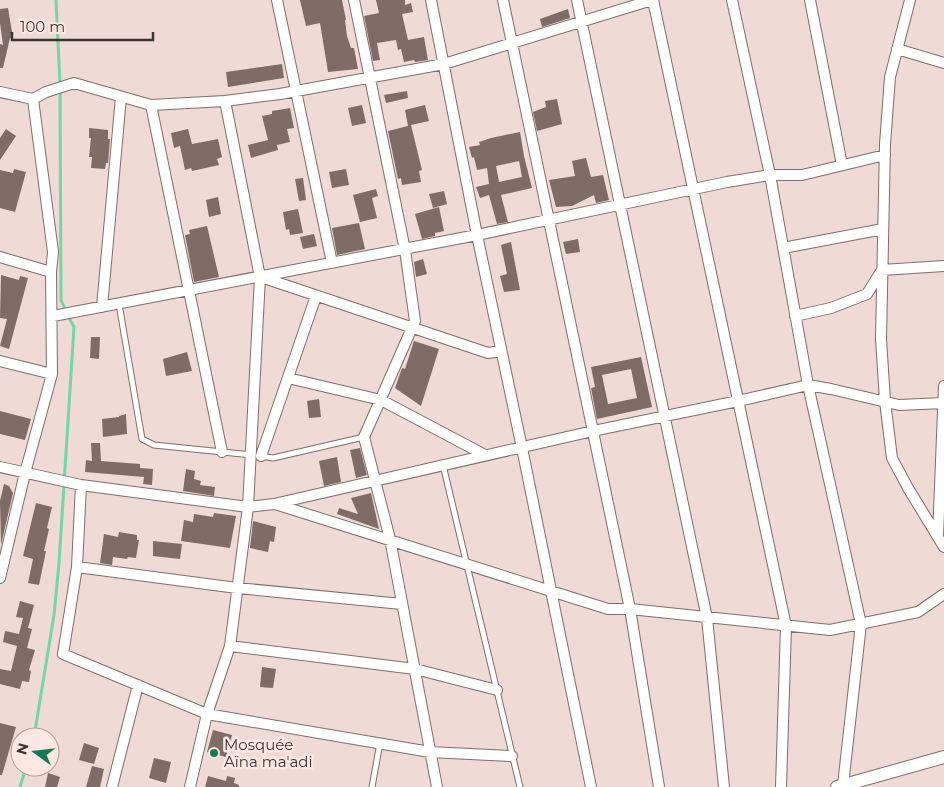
<svg xmlns="http://www.w3.org/2000/svg" width="944" height="787" font-family="Montserrat,sans-serif">
<style>
.lines{fill:none;stroke-linecap:round;stroke-linejoin:round}
.stream{stroke:#71d7a6;stroke-width:3}
.building{fill:#7f6c67;fill-rule:evenodd}
.service-casing{stroke:#806d69;stroke-width:7}
.minor-casing{stroke:#806d69;stroke-width:12}
.tertiary-casing{stroke:#806d69;stroke-width:14}
.service{stroke:#fff;stroke-width:5}
.minor{stroke:#fff;stroke-width:10}
.tertiary{stroke:#fff;stroke-width:12}
.poi-dot{fill:#167b54;stroke:#fde7e2;stroke-width:2}
.labels{text-anchor:middle;dominant-baseline:central;stroke-width:5;stroke-linejoin:round;paint-order:stroke}
.poi-label{font-size:15px;fill:#3e3533;stroke:#fde7e2;text-anchor:start}
</style>
<rect width="100%" height="100%" fill="#efdad5"/>
<g class="lines">
<path class="stream" d="M56 0 60 84
M60 91 61 300 66 311
M34 737 54 615 59 563 74 327 68 316
M20 787 26 767"/>
</g>
<path class="building" d="M300 0H342L346 20H345L347 36 351 48H354L358 69 328 72 320 23 306 26Z
M376 0H405V5L411 3 413 12 402 14 408 40 424 37 428 60 415 62 414 60 404 62 401 49 398 50 396 40 377 43 380 60 373 61 364 16 379 13Z
M8 8 13 38H10L3 68H0V44L3 45 0 23V9Z
M568 9 570 18 542 27 540 19Z
M282 64 284 78 228 87 226 72Z
M407 91 408 98 386 103 384 95Z
M557 99 562 124 537 131 533 112 546 107 545 101Z
M362 105 366 123 352 126 348 108Z
M425 105 429 121 411 125 422 170 419 171 421 182 402 185 401 178 398 179 388 131 408 126 405 110Z
M290 108 294 128 287 129 290 142 277 145 278 150 251 158 248 145 268 140 262 116 272 114V111Z
M89 128 108 130V139H110L108 163H106L105 169 91 168 92 157H89L91 138H89Z
M6 129 16 136 0 160V138Z
M188 129 192 144 218 139 222 157 217 159 219 165 192 171 191 168 185 170 180 146 174 148 171 133Z
M520 132 524 156 532 188 501 195 508 222 497 224 489 195 480 198 476 187 489 184 487 168 477 170 474 157 472 158 469 147 480 145 479 142 491 138ZM519 161 522 177 499 182 496 166Z
M586 158 591 177 603 175 609 200 596 203 594 195 572 206 556 207 549 180 575 176 572 161Z
M14 169 26 172 15 212 0 208V170L13 173Z
M346 169 349 185 332 188 329 172Z
M303 178 306 200 299 201 295 179Z
M376 189 378 196 372 198 377 218 360 222 353 195Z
M444 191 447 204 433 208 429 194Z
M218 197 221 214 209 217 206 200Z
M439 207 444 231 435 233V236L422 239 415 214Z
M298 209 303 233 290 235 289 229 286 230 283 212Z
M359 223 365 249 337 255 332 228Z
M207 226 219 277 194 282 185 235 190 234 189 230Z
M314 234 317 246 303 249 300 237Z
M578 239 580 252 566 254 563 242Z
M511 242 520 290 504 292 500 276 507 274 501 245Z
M423 259 427 274 416 277 414 262Z
M1 275 19 280 20 276 28 278 9 349 0 346 7 319 0 318Z
M91 337H100L99 359 90 358Z
M414 341 439 349 421 406 395 388 402 368 405 369Z
M187 352 192 371 166 376 163 359Z
M641 357 652 407 597 419 591 388 595 387 591 367ZM631 369 637 398 608 404 602 375Z
M319 399 321 417 309 418 307 401Z
M0 411 31 419 25 440 0 434Z
M126 414 127 434 103 437 102 419 119 417V416Z
M91 443H100L101 461 140 464V468L153 469 152 485 143 484 144 477 85 472 86 460 92 461Z
M360 448 367 475 356 478 350 450Z
M337 457 341 482 324 486 319 461Z
M186 469 195 471 194 479 201 481 200 485 215 487 214 496 183 491Z
M4 484 9 486 13 493 1 545 0 501Z
M371 493 379 529 337 514 339 508 358 514 351 498Z
M36 503 52 507 47 528 49 529 44 551H46L39 585 28 583 33 559 23 556Z
M214 513 236 516 230 548 181 541 184 520 193 522 194 514 213 517Z
M253 521 276 527 274 542 270 541 268 552 250 548Z
M119 532 137 535V540H139L136 558 128 557 127 559 113 557 112 565 100 563 104 534 118 537Z
M153 541 182 544 180 559 153 556Z
M20 601 34 605 28 628 32 629 27 648 35 650 29 670 31 671 29 682 22 681 20 689 0 684V669L11 671 17 646 3 642 5 631 19 634 23 618 16 617Z
M262 667 276 669 273 688 260 687Z
M0 723 16 727 2 775H0Z
M213 730 232 735 226 757 207 752Z
M84 743 99 748 94 764 79 760Z
M154 758 171 762 166 783 149 778Z
M92 766 104 769 100 787H86Z
M48 773 60 777 57 787H45Z
M208 776 226 781 227 776 235 778 234 783 239 785V787H205Z"/>
<g class="lines">
<defs>
<path id="service" d="M119 304 142 439 154 445 252 455
M260 456 273 458 364 437
M443 465 520 787
M372 787 380 743"/>
<path id="minor" d="M277 0 332 263
M354 0 405 250 415 321 364 437 390 539 437 787
M431 0 477 235 522 448 591 787
M503 0 630 609 659 787
M577 0 707 618 724 787
M653 0 786 626 781 787
M732 0 770 175 808 385 861 624 843 785
M810 0 842 165
M910 0 890 77 885 144 881 339 885 401 892 458 908 488 944 547
M897 49 944 63
M0 92 33 99 46 92 74 83 151 105 225 101 280 94 444 64 652 0
M151 105 222 452
M783 248 883 229
M0 257 51 272
M261 277 488 353 501 351
M102 307 121 97
M53 316 477 235 727 182 770 175H802L885 155
M795 316 831 308 867 294 882 270 944 266
M0 361 52 374
M288 378 381 400 485 455
M261 456 316 296
M0 467 81 485 248 507 274 504 593 431 738 401 808 385 831 389 899 405 944 403
M81 485 77 567 63 654 207 714 430 752 512 756
M275 504 608 609H630L830 630 918 612 944 594
M938 536 944 386
M77 567 237 588 402 604
M0 578 25 473 52 374 51 272 53 252 33 99
M230 646 415 669 497 690
M112 787 138 685
M190 787 207 714 230 646 248 507 260 277 225 101"/>
<path id="tertiary" d="M837 787 944 757"/>
</defs>
<use href="#service" class="service-casing"/>
<use href="#minor" class="minor-casing"/>
<use href="#tertiary" class="tertiary-casing"/>
<use href="#service" class="service"/>
<use href="#minor" class="minor"/>
<use href="#tertiary" class="tertiary"/>
</g>
<circle class="poi-dot" cx="214" cy="753" r="5"/>
<g class="labels">
<g class="poi-label">
<text x="224" y="744">Mosquée<tspan x="224" dy="17">Aïna ma'adi</tspan></text>
</g>
</g>
<g transform="translate(35 752) rotate(285)"><circle r="24" fill="#fde7e2" stroke="#b1a09c"/>
<path d="M0-4L9 19L0 12L-9 19Z" fill="#167b54"/>
<text y="-8" font-size="14" font-weight="bold" text-anchor="middle" fill="#3e3533">N</text>
</g>
<path d="M12 32v8h141v-8" fill="none" stroke="#3e3533" stroke-width="2.5"/>
<text x="20" y="32" font-size="15" fill="#3e3533" stroke="#fde7e2" stroke-width="4" paint-order="stroke">100 m</text>
</svg>
